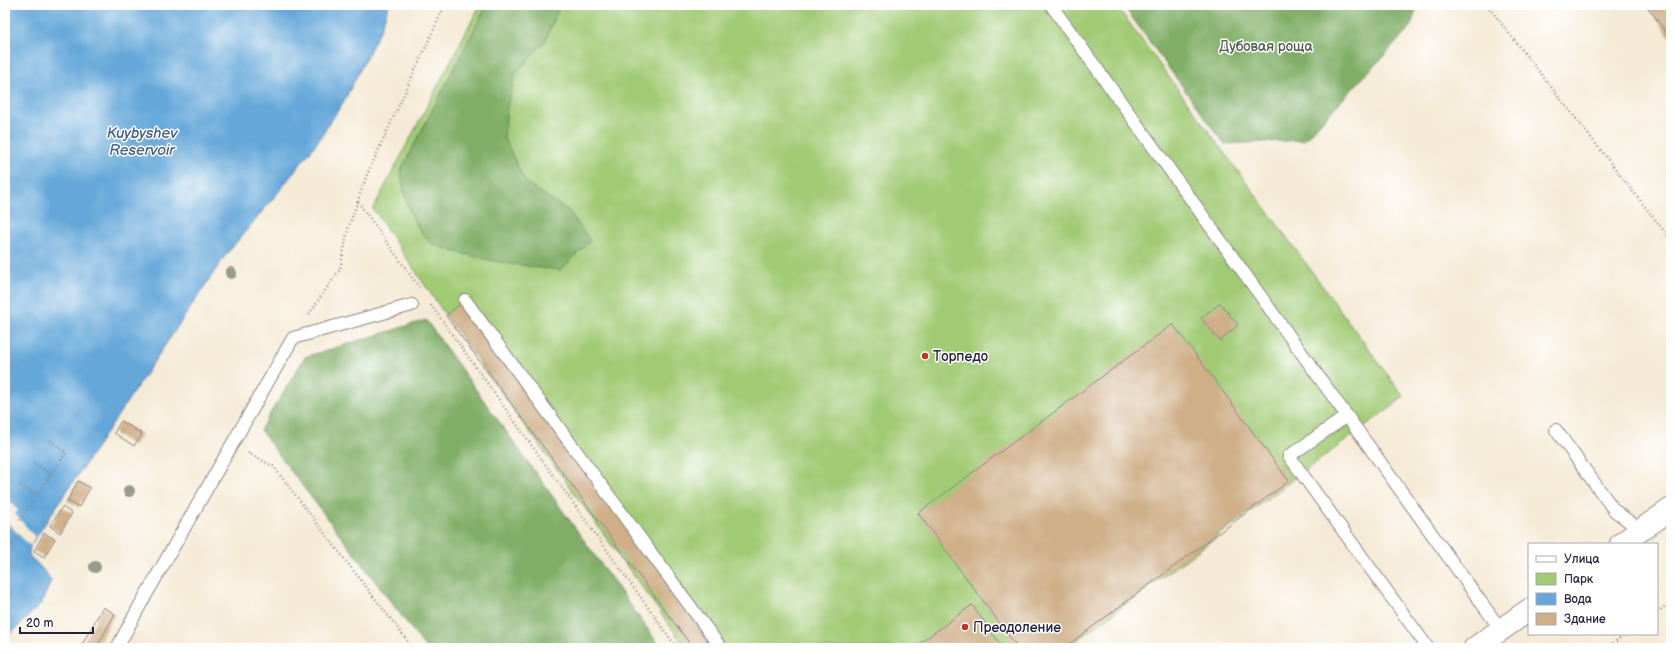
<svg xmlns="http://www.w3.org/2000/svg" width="1676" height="653" font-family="'Balsamiq Sans',sans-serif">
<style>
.green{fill:#a1ca75;stroke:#627658}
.forest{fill:#80ae66;stroke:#516850}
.water{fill:#65a7d9;stroke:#44648a}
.pier{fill:#f5ead5}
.building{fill:#cfaf88}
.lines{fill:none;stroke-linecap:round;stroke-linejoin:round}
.lane-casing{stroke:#8c8688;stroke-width:14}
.secondary-casing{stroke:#8c8688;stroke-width:24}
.path{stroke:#8c8688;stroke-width:2.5;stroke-dasharray:1 3;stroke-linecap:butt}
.lane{stroke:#fff;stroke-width:12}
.secondary{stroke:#fff;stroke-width:22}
.tree{fill:#999c8b}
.poi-dot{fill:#c8321e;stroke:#fff;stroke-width:1.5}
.labels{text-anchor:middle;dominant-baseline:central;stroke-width:3;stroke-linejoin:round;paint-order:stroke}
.park-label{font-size:14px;fill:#4e5d4f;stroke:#fff}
.poi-label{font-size:14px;fill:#22223b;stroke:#fff;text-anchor:start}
.water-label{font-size:15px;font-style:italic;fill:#405e82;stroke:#fff}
</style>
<rect width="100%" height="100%" fill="#fff"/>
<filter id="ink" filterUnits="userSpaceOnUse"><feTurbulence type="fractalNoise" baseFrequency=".025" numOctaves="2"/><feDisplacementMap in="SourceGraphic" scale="8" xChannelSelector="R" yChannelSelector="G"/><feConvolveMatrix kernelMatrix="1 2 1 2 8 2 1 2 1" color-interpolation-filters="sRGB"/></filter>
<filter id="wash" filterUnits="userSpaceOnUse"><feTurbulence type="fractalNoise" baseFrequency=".012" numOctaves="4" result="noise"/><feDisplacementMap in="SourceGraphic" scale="16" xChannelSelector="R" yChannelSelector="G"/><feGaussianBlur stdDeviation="0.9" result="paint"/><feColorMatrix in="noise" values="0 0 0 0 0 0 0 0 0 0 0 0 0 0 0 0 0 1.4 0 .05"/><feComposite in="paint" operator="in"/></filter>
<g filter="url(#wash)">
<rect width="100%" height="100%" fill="#f5ead5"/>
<path class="green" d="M480 5H1116L1404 397 1067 648H686L446 316 373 209Z"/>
<path class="forest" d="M487 5H560L545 41 515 75 507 107 504 138 526 183 569 211 590 241 561 270C522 266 484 261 447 249 442 247 434 246 430 242 411 223 403 196 401 170Z
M1123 5H1418L1410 28 1304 140 1224 144Z
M426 320 659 645 658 648H426L260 430 305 357Z"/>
<path class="water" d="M5 5H389L380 31 344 101 316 144 276 195 225 256 30 546 29 555C37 565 45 569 51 581L41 604 5 639Z"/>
<path class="pier" d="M5 496 18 510 15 514 35 537 30 546 7 522 5 524Z"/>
<g id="blocks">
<path class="building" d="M1646 5H1671V39Z
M465 300 721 648H693L446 316Z
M1220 303 1238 325 1220 341 1201 318Z
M1173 324 1289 481 1064 648H1018L918 513Z
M121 421 142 434 134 446 114 433Z
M78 481 90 488 79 507 67 501Z
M62 507 72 513 60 533 50 526Z
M44 533 55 539 44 557 34 551Z
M972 605 1003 648H913Z
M103 607 115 614 96 648H80Z"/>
</g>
</g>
<g filter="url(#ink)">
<use href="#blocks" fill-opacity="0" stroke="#8c8688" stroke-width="1"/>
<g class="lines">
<defs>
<path id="lane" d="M1051 5 1347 416 1289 456 1428 648
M465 300 721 648
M1347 416 1501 630
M1556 430 1614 510 1640 530
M117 648 139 607 293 338 412 305"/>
<path id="secondary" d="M1621 544 1671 509
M1475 648 1529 610"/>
</defs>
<use href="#lane" class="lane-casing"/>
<use href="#secondary" class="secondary-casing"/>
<path class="path" d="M1487 5 1671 240
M358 202 419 287
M431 305 677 648
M309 314 340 269 348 229 366 177 445 5
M248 453 273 466 413 648
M33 462 51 475
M20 485 36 496
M20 520 66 453 50 440
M5 550 19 535
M1657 612 1671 602
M1606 648 1626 634"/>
<use href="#lane" class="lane"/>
<use href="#secondary" class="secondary"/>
</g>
<g class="tree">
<circle cx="231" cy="273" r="6"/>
<circle cx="129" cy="491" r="6"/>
<circle cx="95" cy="567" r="6"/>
</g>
</g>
<g class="poi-dot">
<circle cx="925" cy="356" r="4"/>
<circle cx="965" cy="627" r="4"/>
</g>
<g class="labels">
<g class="park-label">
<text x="1266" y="46">Дубовая роща</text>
</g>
<g class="poi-label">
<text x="933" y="356">Торпедо</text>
<text x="973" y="627">Преодоление</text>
</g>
<g class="water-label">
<text x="142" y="133">Kuybyshev<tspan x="142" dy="17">Reservoir</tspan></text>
</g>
</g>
<rect width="1676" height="653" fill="none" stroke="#fff" stroke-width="20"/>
<rect x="1528" y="543" width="130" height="92" fill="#ffffff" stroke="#a7a7b1"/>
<rect x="1536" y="556" width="20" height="6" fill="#ffffff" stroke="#a7a7b1"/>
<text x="1564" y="563" font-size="12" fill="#22223b">Улица</text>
<rect x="1536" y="573" width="20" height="12" fill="#a1ca75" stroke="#a7a7b1"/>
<text x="1564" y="583" font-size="12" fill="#22223b">Парк</text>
<rect x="1536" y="593" width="20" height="12" fill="#65a7d9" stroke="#a7a7b1"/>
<text x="1564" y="603" font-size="12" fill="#22223b">Вода</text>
<rect x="1536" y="613" width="20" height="12" fill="#cfaf88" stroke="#a7a7b1"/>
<text x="1564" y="623" font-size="12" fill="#22223b">Здание</text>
<path d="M20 627v6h73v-6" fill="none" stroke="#22223b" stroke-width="2"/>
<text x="26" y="627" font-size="12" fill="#22223b" stroke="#ffffff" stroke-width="3" paint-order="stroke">20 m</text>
</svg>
